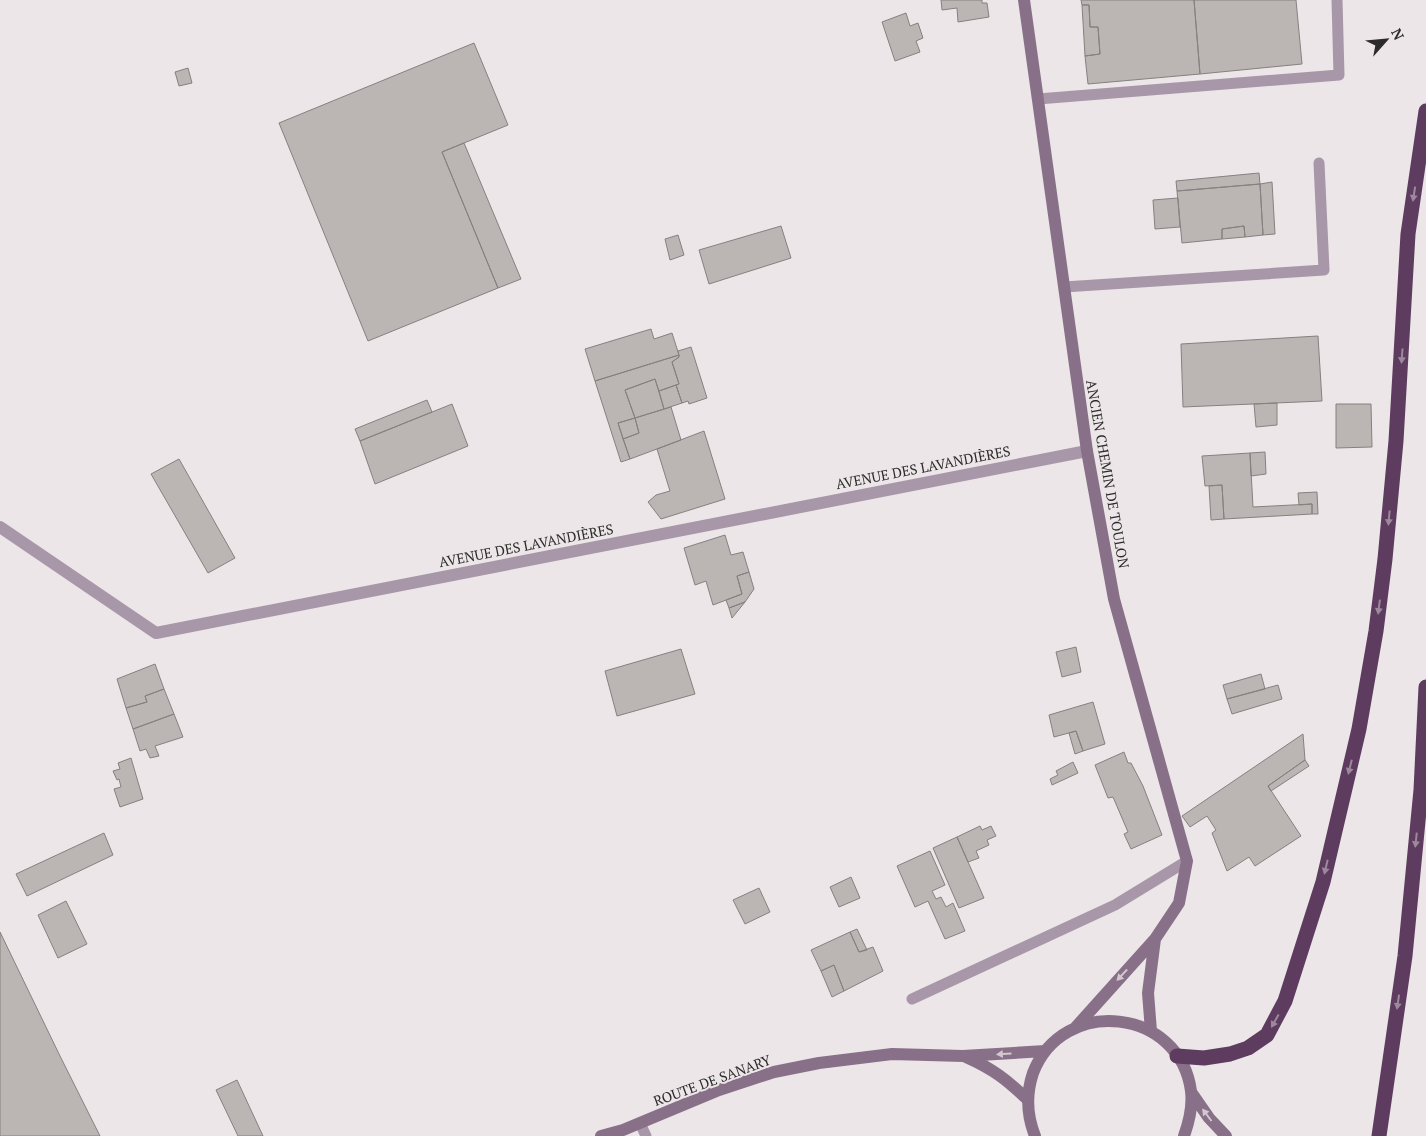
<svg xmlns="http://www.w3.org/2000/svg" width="1426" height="1136" font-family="'PT Serif',serif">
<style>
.building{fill:#bbb5b3;stroke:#868180}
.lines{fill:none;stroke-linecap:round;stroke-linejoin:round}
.service{stroke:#a897a8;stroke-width:11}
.minor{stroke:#a897a8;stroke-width:12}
.secondary{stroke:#897089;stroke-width:12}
.motorway{stroke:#5e3c5f;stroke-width:15}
.oneway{fill:#9e889d}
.oneway2{fill:#d3c8d0}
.labels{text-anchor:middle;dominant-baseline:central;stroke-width:4;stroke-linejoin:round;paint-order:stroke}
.street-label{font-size:14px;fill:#2c2a2a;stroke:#ece6e8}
</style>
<rect width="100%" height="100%" fill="#ece6e8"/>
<path class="building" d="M941 0H982V3H987L989 17 958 22 957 8 942 10Z
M1081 0H1194L1200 74 1088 84 1085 56 1100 54 1098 27H1090L1089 5H1082Z
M1194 0H1296L1302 64 1200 74Z
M1082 5H1089L1090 27H1098L1100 54 1085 56Z
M906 13 910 26 918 23 923 38 916 41 920 52 895 61 882 22Z
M474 43 508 125 442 152 498 288 368 341 279 123Z
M188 68 192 83 179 86 175 72Z
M464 143 521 279 498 288 442 152Z
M1259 173 1260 184 1177 191 1176 181Z
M1272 182 1275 234 1263 235 1260 184Z
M1260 184 1263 235 1245 237 1244 226 1222 229V239L1182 243 1177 191Z
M1178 198 1180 227 1155 229 1153 200Z
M781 226 791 258 709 284 699 250Z
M1244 226 1245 237 1222 239V229Z
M678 235 684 255 670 260 665 239Z
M651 329 654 339 672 333 679 355 595 381 585 349Z
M1318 336 1322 401 1183 407 1181 344Z
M691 347 707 398 689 404 688 401 682 403 676 385 679 384 672 362 679 357 678 351Z
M679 355V357L672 362 679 384 659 391 655 379 625 390 635 418 618 423 630 459 621 462 595 381Z
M655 379 664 409 635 418 625 390Z
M676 385 682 403 664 409 659 391Z
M427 400 432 412 360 441 355 429Z
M1277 403V425L1256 427 1254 404Z
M452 404 468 446 375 484 360 441Z
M1336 404H1371L1372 447 1336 448Z
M671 407 681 440 630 459 623 439 639 433 635 418Z
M635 418 639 433 623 439 618 423Z
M704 431 725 499 661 519 648 502 656 495 670 491 657 449Z
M1265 452 1266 474 1251 476 1250 453Z
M1250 453 1253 507 1312 504V514L1224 519 1222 485 1205 486 1202 456Z
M179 459 235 558 208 573 151 474Z
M1222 485 1224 519 1211 520 1209 486Z
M1317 492 1318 514H1312V504L1299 505 1298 493Z
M725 535 731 555 743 552 749 572 737 576 742 594 713 605 706 581 695 585 684 548Z
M749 572 754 589 745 602 729 608 726 600 742 594 737 576Z
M745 602 732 618 729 608Z
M1076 647 1081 672 1062 677 1056 652Z
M681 649 695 694 617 716 605 671Z
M155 664 164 689 145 696 147 702 126 708 117 679Z
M1261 674 1265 689 1227 699 1223 685Z
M1278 685 1282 699 1232 714 1227 699Z
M164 689 174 714 133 729 126 708 147 702 145 696Z
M1093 702 1105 744 1083 751 1076 731 1054 737 1049 715Z
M174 714 183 737 155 746 159 756 150 758 146 749 140 751 133 729Z
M1076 731 1083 751 1075 754 1069 733Z
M1303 734 1305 760 1268 786 1301 836 1255 866 1249 857 1227 871 1212 833 1216 830 1207 816 1190 827 1182 816Z
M1124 752 1128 763H1131L1143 786 1162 835 1131 849 1124 834 1128 832 1113 797 1108 798 1095 765Z
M131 758 143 799 120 807 114 789 121 787 119 779 117 780 113 771 120 769 118 763Z
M1305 760 1309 766 1271 791 1268 786Z
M1073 762 1078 773 1052 785 1050 779 1058 775 1056 771Z
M980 826 982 830 991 826 996 836 987 840 989 845 976 851 979 858 968 862 957 837Z
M104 833 113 855 27 896 16 874Z
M957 837 984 898 959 908 933 848Z
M930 851 945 885 932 891 936 899 941 897 946 907 953 903 965 931 945 939 928 901 915 907 897 866Z
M851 877 860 898 839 907 830 887Z
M759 888 770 912 745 924 733 900Z
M66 901 87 944 58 958 38 915Z
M857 929 867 950 859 952 850 932Z
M0 932 60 1056 100 1136H0Z
M850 932 859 952 873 947 883 971 844 991 834 965 821 971 811 950Z
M834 965 844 991 832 997 821 971Z
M237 1080 263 1136H238L216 1090Z"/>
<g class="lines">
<path class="service" d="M1038 99 1339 75 1337 0
M1064 287 1324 270 1319 163
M912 999 1115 905 1187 861
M640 1123 646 1136"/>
<path class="minor" d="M0 527 156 633 1087 451"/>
<path class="secondary" d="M1024 0 1087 451 1114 599 1187 861 1179 903 1155 939 1075 1028
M1151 1031 1148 993 1155 939
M966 1057C993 1069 1006 1079 1028 1100
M1191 1092 1209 1118 1226 1136
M601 1136 623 1130 719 1090 774 1072 819 1063 892 1054 963 1056 1045 1051
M1035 1136C1027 1116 1026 1094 1033 1073 1063 995 1180 1008 1191 1091 1193 1107 1189 1122 1184 1136"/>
<path class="motorway" d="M1177 1056 1204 1058 1230 1054 1248 1048 1267 1035 1285 1001 1323 882 1359 729 1376 631 1385 559 1396 441 1408 234 1426 111
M1379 1136 1405 956 1421 790 1426 687"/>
</g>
<defs><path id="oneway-solid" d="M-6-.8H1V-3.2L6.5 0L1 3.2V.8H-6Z" transform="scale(1.25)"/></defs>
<g class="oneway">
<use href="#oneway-solid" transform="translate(1414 194) rotate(99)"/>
<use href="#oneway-solid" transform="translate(1402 356) rotate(94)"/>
<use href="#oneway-solid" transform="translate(1389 518) rotate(95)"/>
<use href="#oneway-solid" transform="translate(1379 607) rotate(97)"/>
<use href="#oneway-solid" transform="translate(1350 767) rotate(104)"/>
<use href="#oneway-solid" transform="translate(1416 840) rotate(96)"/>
<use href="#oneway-solid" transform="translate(1326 867) rotate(103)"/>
<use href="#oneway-solid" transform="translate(1398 1002) rotate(98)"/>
<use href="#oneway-solid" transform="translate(1275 1021) rotate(119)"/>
</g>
<g class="oneway2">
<use href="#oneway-solid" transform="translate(1122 975) rotate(133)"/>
<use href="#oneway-solid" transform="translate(1004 1054) rotate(177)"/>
<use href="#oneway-solid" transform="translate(1207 1115) rotate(-127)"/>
</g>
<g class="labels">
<g class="street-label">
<text transform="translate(923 467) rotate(-11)">AVENUE DES LAVANDIÈRES</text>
<text transform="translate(1108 474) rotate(80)">ANCIEN CHEMIN DE TOULON</text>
<text transform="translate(526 545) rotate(-11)">AVENUE DES LAVANDIÈRES</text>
<text transform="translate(712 1080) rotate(-20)">ROUTE DE SANARY</text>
</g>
</g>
<g transform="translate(1386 40) rotate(63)" stroke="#ece6e8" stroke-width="4" paint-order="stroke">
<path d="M0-4L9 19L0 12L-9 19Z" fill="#2c2a2a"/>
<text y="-8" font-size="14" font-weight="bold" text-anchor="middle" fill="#2c2a2a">N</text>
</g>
</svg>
